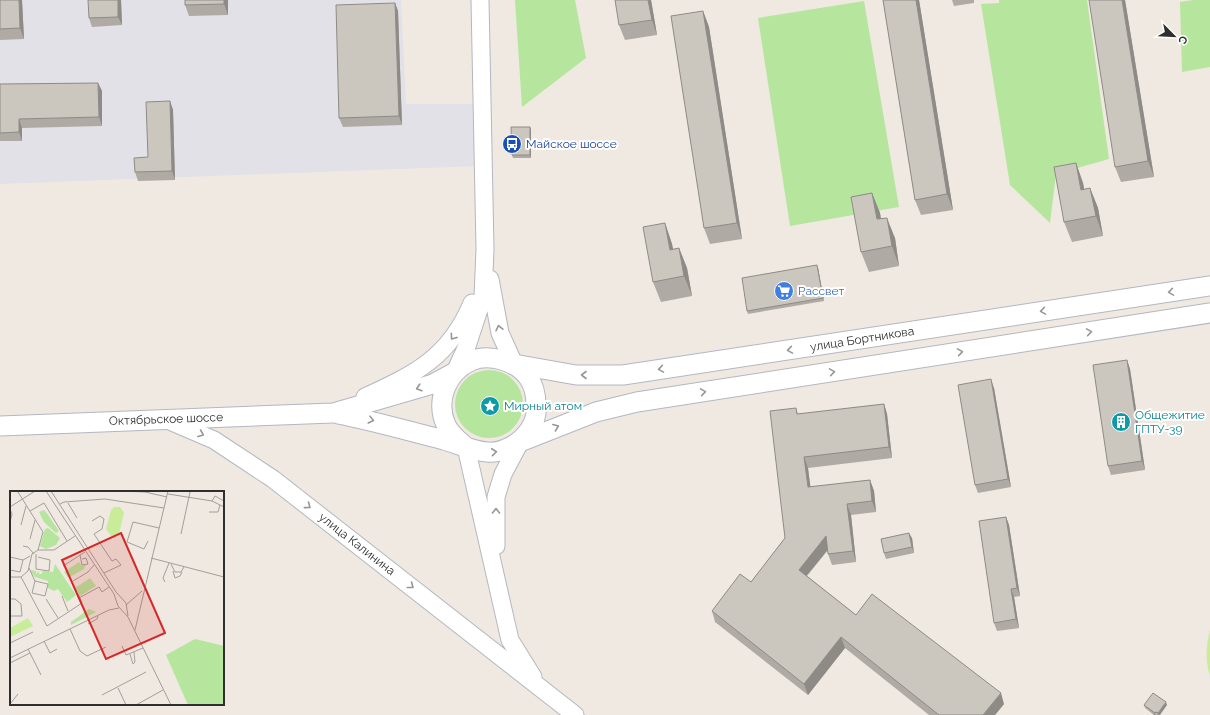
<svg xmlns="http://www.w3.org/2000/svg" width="1210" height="715" font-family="Raleway,sans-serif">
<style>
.industrial{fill:#e3e1e8}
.green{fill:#b6e59e}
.pitch{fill:#c9ec9a}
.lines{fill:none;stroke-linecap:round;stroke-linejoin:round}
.tertiary-casing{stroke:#b4b7c1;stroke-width:19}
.secondary-casing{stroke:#b4b7c1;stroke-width:21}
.tertiary{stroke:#fff;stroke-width:17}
.secondary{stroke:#fff;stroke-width:19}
.wall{fill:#afaba4}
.shaded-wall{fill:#8e8b86}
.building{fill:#cbc7bf;stroke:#8e8b86}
.oneway{stroke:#969696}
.labels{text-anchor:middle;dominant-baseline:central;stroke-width:4;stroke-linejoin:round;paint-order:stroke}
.transit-label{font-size:12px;fill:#164399;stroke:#fff;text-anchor:start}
.shop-label{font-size:12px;fill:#366cbe;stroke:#fff;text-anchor:start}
.street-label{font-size:12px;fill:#2e2e2e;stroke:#fff}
.culture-label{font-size:12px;fill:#0d838f;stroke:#fff;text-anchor:start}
.inset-road{fill:none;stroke:#a29e99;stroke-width:1}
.view{fill:#d62828;fill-opacity:0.15;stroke:#d62828;stroke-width:2}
.inset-edge{fill:none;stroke:#2e2e2e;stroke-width:2}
</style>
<rect width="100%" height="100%" fill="#efe9e1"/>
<path class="industrial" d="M0 0H401L406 104H474L478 166 0 184Z"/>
<path class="green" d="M515 0H575L586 58 522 107Z
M999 0H1087L1109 159 1056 174 1050 223 1010 185 981 4 999 3Z
M1193 0H1210V67L1182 72 1180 2Z
M864 1 899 207 790 226 758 18Z
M455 404a34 34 0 1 1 68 0a34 34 0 1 1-68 0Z"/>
<path class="pitch" d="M1210 630V676C1205 661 1206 646 1210 630Z"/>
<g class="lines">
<defs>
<path id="tertiary" d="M490 279 500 333 514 364
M455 372 467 346 483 297 485 249 480 0
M365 397C415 374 450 357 472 303
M165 419 214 440 273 479 575 715
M466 447 510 640 533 677
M496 546V497L503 474 520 442"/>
<path id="secondary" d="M514 364 576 375H623L1210 286
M338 414C374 421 408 431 444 440 458 444 473 451 487 452 495 453 504 450 510 447 525 439 538 423 536 406 536 396 534 385 528 377 516 361 489 353 471 361 447 372 435 400 446 425 450 434 458 440 466 447
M0 426 333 413 433 384 455 372
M520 442 596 412 637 402 1210 313"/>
</defs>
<use href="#tertiary" class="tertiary-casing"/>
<use href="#secondary" class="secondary-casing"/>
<use href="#tertiary" class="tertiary"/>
<use href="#secondary" class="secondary"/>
</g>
<path class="wall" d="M0 0H22L24 39 0 40Z
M121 0 122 25 92 27 89 18Z
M185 0H228V15L189 16 185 5Z
M651 0 657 35 625 40 619 25Z
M883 0H919L953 210 921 215 915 200Z
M952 0H974V3L954 6Z
M1125 0 1154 177 1121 182 1115 167Z
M395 3 398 11 402 125 343 127 339 118Z
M703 11 709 27 742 239 710 244 704 228Z
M98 83 102 91V126L22 128V141H0V84Z
M170 101 173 110 175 180 138 181 135 172 148 157Z
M530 127 531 130V158H513L512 155Z
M1076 163 1083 183 1084 189 1090 188 1098 208 1103 236 1072 242 1064 222Z
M872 193 880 213 881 219 895 238 899 266 869 272 861 252Z
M665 223 672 244 673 249 679 248 687 268 692 296 661 302 653 282Z
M818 268 824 301 748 314 747 311Z
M1127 360 1130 369 1145 470 1111 475 1108 466Z
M994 388 1011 487 978 493 975 485Z
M884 404 887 414 892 458 808 468 810 487 870 480 874 491 876 512 851 515 856 562 832 565 828 554V550L807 576 856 615 1004 704 995 715H929L845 648 808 695 715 622 712 611 751 582 785 538 796 408 798 414Z
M1006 517 1009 525 1020 596 1014 597 1019 628 997 631 994 623Z
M912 538 914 553 886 559 884 553Z
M1144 705H1167L1154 715 1145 708Z"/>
<path class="shaded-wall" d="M19 0H22L24 39 20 28Z
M118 0H121L122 25 118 17Z
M224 0H228V15L224 4Z
M648 0H651L657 35 652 20Z
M916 0H919L953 210 947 194Z
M1122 0H1125L1154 177 1148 161Z
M395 3 398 11 402 125 399 116Z
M703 11 709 27 742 239 737 223Z
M98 83 102 91V126L99 117Z
M170 101 173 110 175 180 172 171Z
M19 119 22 128V141L19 132Z
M530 127 531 130V158L530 155Z
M1076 163 1083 183 1088 210 1081 190Z
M1090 188 1098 208 1103 236 1096 216Z
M872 193 880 213 884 240 877 219Z
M887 218 895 238 899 266 892 246Z
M665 223 672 244 677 270 670 250Z
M679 248 687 268 692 296 684 276Z
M817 265 818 268 824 301 823 298Z
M1127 360 1130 369 1145 470 1142 461Z
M991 379 994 388 1011 487 1008 479Z
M884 404 887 414 892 458 889 447Z
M804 457 808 468 812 498 808 487Z
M870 480 874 491 876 512 872 501Z
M847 504 851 515 856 562 853 551Z
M1006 517 1009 525 1020 596 1017 588Z
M909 533 912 538 914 553 912 547Z
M826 536 830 547 803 580 799 570Z
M1011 589 1014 597 1019 628 1016 619Z
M841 637 845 648 808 695 804 684Z
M1001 693 1004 704 995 715H983Z
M1166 702 1167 705 1160 715H1157Z"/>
<path class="building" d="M0 0H19L20 28 0 29Z
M88 0H118V17L89 18Z
M185 0H224V4L185 5Z
M615 0H648L652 20 619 25Z
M883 0H916L947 194 915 200Z
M1089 0H1122L1148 161 1115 167Z
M395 3 399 116 339 118 336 5Z
M703 11 737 223 704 228 671 16Z
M98 83 99 117 19 119V132L0 133V84Z
M170 101 172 171 135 172 134 158 148 157 146 102Z
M511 127H530V155H512Z
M1076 163 1081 190 1090 188 1096 216 1064 222 1054 167Z
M872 193 877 219 887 218 892 246 861 252 851 197Z
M665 223 670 250 679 248 684 276 653 282 643 227Z
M817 265 823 298 747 311 742 278Z
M1127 360 1142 461 1108 466 1093 365Z
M991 379 1008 479 975 485 958 385Z
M884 404 889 447 804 457 808 487 870 480 872 501 847 504 853 551 828 554 826 536 799 570 856 615 872 594 1001 693 983 715H939L841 637 804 684 712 611 740 574 751 582 785 538 770 411 796 408 797 414Z
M1006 517 1017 588 1011 589 1016 619 994 623 979 521Z
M909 533 912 547 884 553 881 539Z
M1153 693 1166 702 1158 713 1156 712 1155 713 1144 705Z
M1156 712 1160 715H1154Z"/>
<defs><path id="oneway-chevron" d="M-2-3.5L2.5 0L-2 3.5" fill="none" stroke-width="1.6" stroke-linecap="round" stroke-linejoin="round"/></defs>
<g class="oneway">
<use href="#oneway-chevron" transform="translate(1171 292) rotate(171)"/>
<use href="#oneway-chevron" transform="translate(1043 311) rotate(171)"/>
<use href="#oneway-chevron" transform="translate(499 328) rotate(-103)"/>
<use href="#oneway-chevron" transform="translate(1089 332) rotate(-9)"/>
<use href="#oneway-chevron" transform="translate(453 337) rotate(126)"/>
<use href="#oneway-chevron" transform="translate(790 350) rotate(171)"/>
<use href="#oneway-chevron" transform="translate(960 352) rotate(-9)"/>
<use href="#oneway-chevron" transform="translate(661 369) rotate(171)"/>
<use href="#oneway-chevron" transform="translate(832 372) rotate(-9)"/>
<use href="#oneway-chevron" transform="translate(584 375) rotate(180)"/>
<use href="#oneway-chevron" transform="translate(419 388) rotate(163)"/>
<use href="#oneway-chevron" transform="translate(703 392) rotate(-9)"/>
<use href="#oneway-chevron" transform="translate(371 420) rotate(14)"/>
<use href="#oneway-chevron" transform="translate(556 427) rotate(-21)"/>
<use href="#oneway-chevron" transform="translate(201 434) rotate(23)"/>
<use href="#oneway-chevron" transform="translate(494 452) rotate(-6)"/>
<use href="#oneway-chevron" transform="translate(308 506) rotate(36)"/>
<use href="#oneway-chevron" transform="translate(496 511) rotate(-90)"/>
<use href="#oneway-chevron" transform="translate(411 586) rotate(38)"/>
</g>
<defs>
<symbol id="bus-disc" viewBox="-11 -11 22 22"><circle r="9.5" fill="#1a4fb4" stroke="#fff"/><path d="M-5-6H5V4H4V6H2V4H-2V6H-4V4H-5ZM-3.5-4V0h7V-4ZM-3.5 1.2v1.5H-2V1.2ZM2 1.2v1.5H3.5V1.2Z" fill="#fff"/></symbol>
<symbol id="supermarket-disc" viewBox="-11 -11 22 22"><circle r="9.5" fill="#3f7fe0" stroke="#fff"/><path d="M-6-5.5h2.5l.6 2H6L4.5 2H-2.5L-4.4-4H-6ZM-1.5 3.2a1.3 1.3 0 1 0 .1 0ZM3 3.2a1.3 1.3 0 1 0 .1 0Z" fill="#fff"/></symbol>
<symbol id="sight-disc" viewBox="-11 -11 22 22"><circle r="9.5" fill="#0f9aa8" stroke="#fff"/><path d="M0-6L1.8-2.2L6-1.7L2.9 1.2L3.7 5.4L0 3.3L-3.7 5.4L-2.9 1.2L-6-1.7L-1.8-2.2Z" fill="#fff"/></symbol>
<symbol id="building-disc" viewBox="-11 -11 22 22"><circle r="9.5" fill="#0f9aa8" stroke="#fff"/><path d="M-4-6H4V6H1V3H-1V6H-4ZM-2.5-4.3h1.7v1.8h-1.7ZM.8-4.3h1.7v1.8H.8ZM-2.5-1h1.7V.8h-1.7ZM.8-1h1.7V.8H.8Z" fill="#fff"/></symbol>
</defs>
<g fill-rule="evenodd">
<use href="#bus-disc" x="501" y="133" width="22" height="22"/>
<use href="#supermarket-disc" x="773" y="280" width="22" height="22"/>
<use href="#sight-disc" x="479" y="395" width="22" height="22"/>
<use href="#building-disc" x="1110" y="411" width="22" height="22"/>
</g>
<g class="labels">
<g class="transit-label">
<text x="526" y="144">Майское шоссе</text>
</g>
<g class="shop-label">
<text x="798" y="291">Рассвет</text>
</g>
<g class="street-label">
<text transform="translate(862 339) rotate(-9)">улица Бортникова</text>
<text transform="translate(166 419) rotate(-2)">Октябрьское шоссе</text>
<text transform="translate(357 544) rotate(38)">улица Калинина</text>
</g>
<g class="culture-label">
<text x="504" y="406">Мирный атом</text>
<text x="1135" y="415">Общежитие<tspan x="1135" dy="14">ГПТУ-39</tspan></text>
</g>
</g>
<g transform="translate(10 491)">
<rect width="214" height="214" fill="#efe9e1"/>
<path d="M34 19 38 24 49 40 46 42 34 31 29 21ZM38 37 50 47 46 54 36 58 30 55 35 38ZM69 71 72 75 76 74 74 78 58 87 54 81ZM45 73 66 104 57 111 48 98 44 100 38 97V90L25 86 21 81V79L26 80V83L29 80V83H32V80L43 81ZM80 87 86 95 70 105 65 97ZM79 118 86 121 61 134V131ZM185 148 214 155V214H178L156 164Z" fill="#b6e59e"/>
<path d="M104 16H110L114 22 109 43 102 46 96 38 101 19ZM18 127 23 135 0 146V137Z" fill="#c9ec9a"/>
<path class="inset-road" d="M36 0 104 103 108 115 118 126 161 214M41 0 106 101 116 112 118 125M111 0 135 1 157 6M8 1 33 41 28 59M158 3 202 10 214 16M202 10 205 5 214 10M58 12 67 27M50 13 54 11 95 8 154 17M0 16 25 0M0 18 2 23 0 31M20 20 34 12 57 50M199 21H208L210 14M82 30 90 25 94 28 92 38 84 43 102 70 106 68 111 74 94 82M11 34 16 15M171 43 180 1M20 48 25 29M138 50 134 58 117 51 123 31 149 37M13 55 18 56 24 63M26 63V78L39 80 40 69 28 66M70 64 72 74 78 73 76 67 72 68M0 66 13 69 20 65M141 67 214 86M161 73 165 81H171L174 76M53 75 75 61M19 77 25 90 38 93 35 105 22 102 25 90M0 79 10 81 13 69M163 80 165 87 170 85 172 81M0 86H11L18 80 22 63 28 59H44L65 45M11 86 37 135 72 112 68 103M63 90 78 81 84 74M155 91 153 87 159 72M52 105 58 120M69 107 89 96 92 101 99 96M0 108H5L11 113 12 125H0M36 108 48 127M116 114 132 100M78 133 87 128 88 125M60 138 70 160 77 165 96 156M125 139 158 0M34 150 40 162 47 158M0 152 23 141M112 155 116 164 133 157M18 158 31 184M120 163 123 173 125 171 124 161M0 167 99 119 109 117M0 172 20 162M108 197 116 214M92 204 136 181M0 213 8 203M126 214 153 199"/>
<path class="view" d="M111 42 155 142 96 168 52 69Z"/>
<rect width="214" height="214" class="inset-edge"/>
</g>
<g transform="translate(1174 36) rotate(114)" stroke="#ffffff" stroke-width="3" paint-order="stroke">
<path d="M0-3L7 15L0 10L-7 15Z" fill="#2e2e2e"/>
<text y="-6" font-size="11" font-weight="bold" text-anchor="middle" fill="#2e2e2e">С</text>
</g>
</svg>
